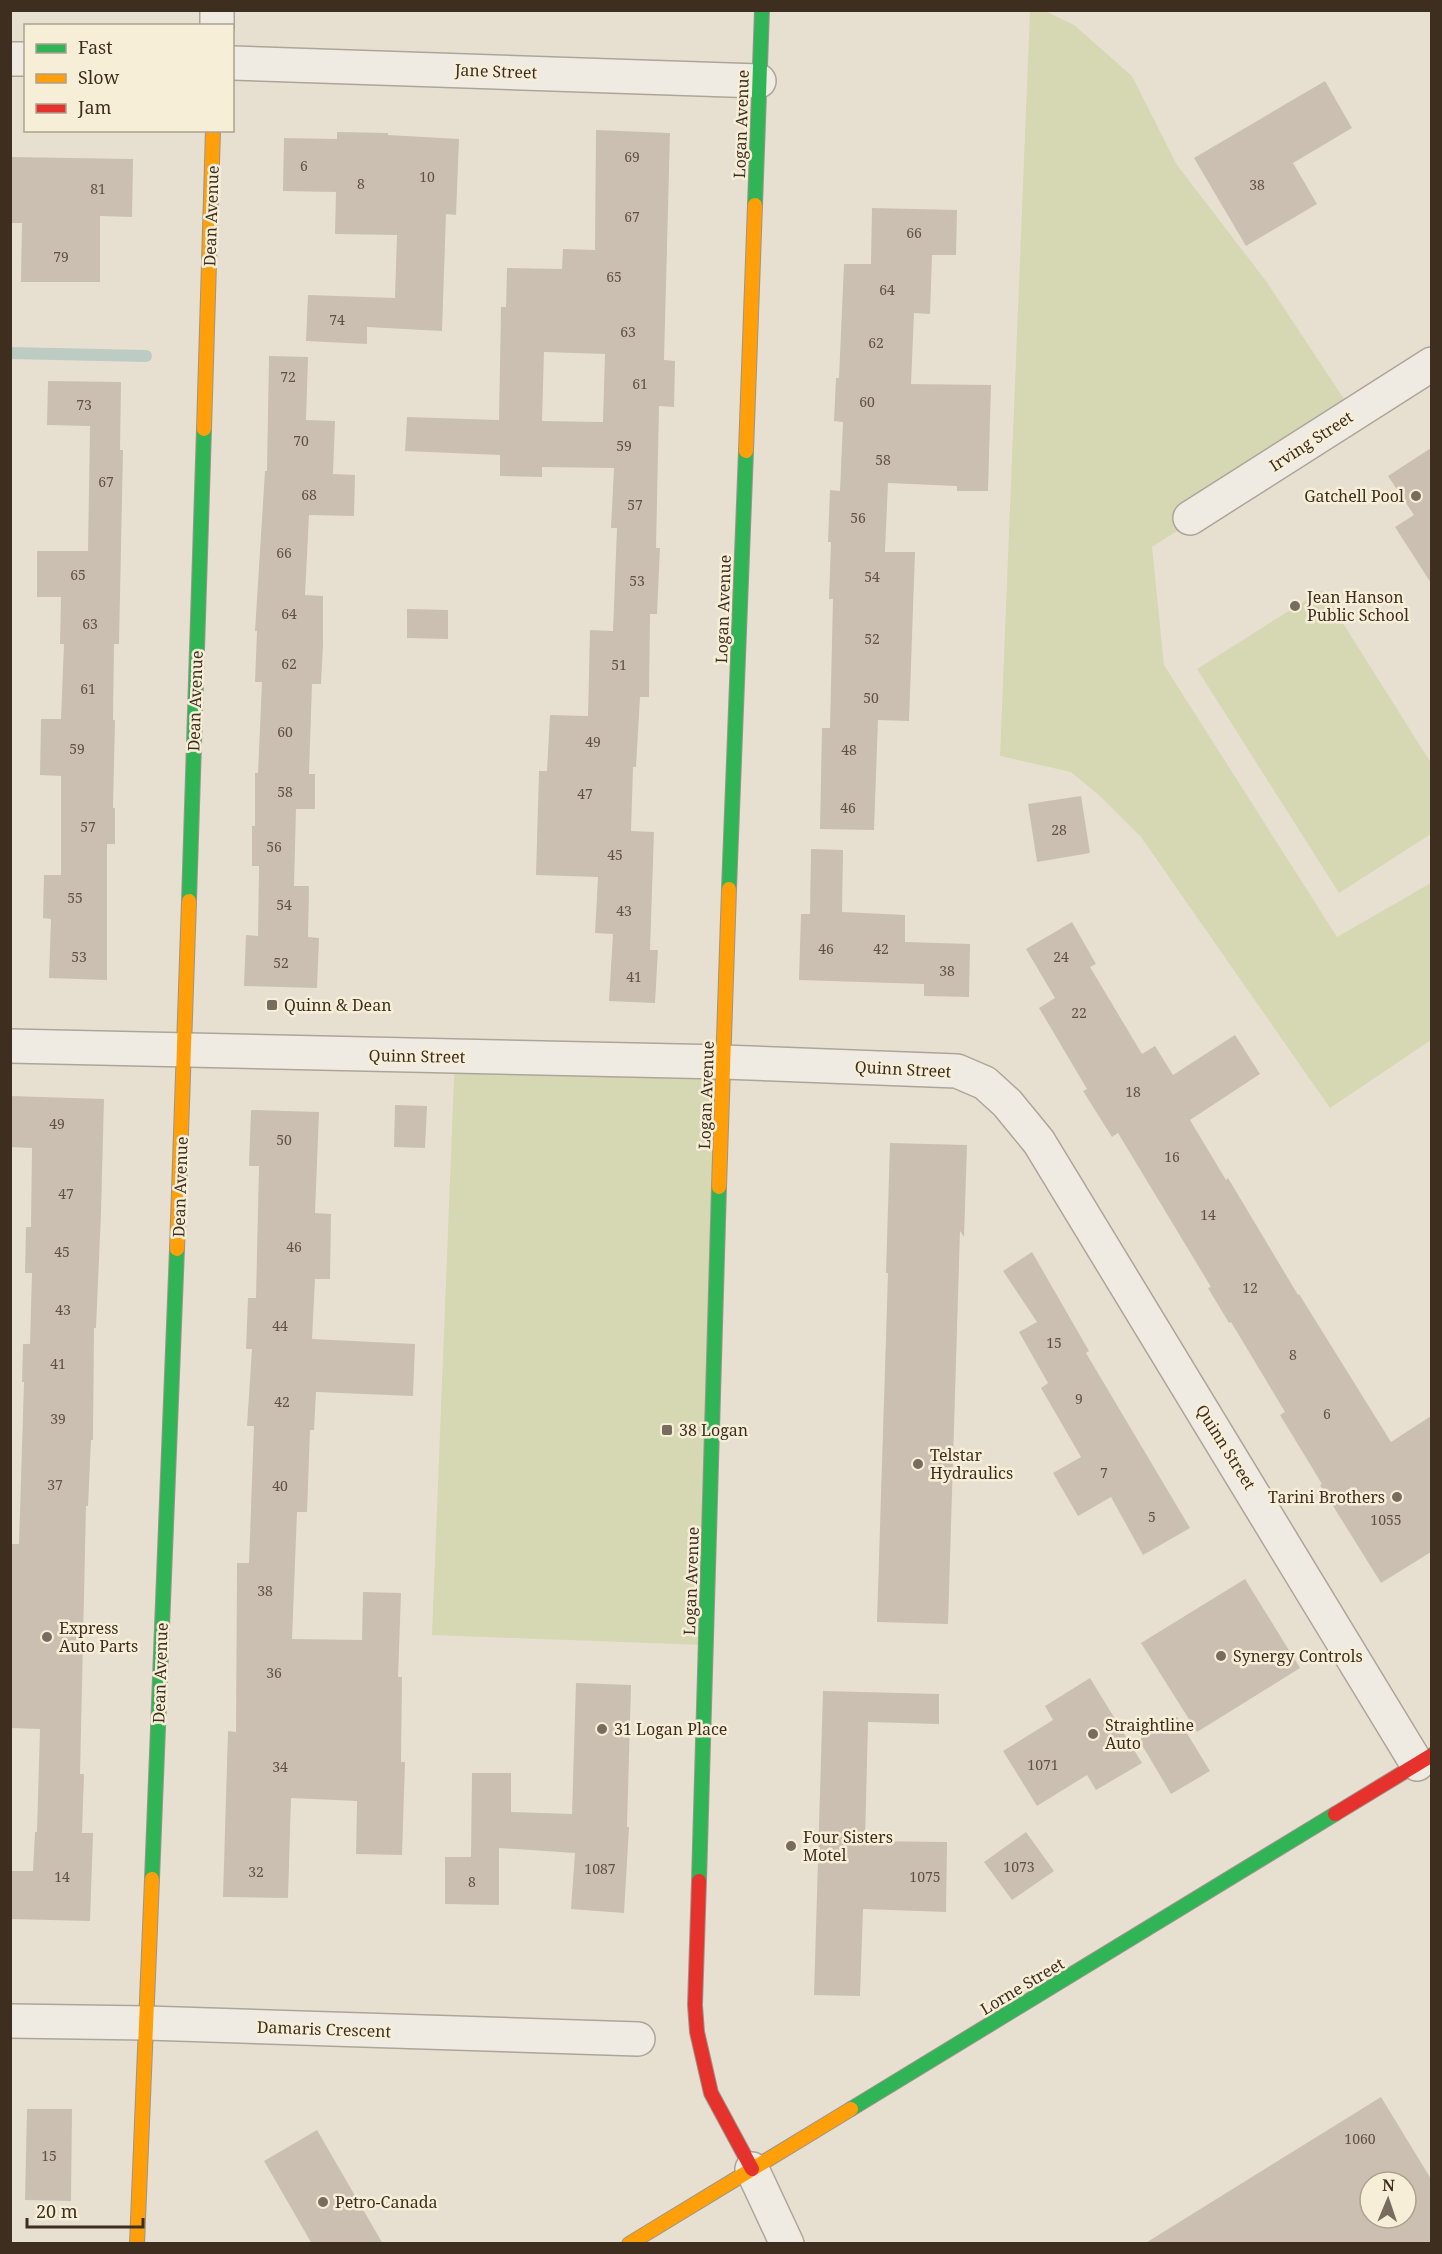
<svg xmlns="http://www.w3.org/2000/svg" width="1442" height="2254" font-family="'Noto Serif',serif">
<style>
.green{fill:#d6d7b3}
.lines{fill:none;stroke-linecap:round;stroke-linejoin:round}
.stream{stroke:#bcccc2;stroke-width:12}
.building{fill:#cbbfb2;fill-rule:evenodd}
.street-casing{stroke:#ada599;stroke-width:36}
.fast-casing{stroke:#9c958a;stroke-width:16}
.slow-casing{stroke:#9c958a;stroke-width:16}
.jam-casing{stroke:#9c958a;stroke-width:16}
.street{stroke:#efebe3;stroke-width:33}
.fast{stroke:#30b455;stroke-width:14}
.slow{stroke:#ff9f0a;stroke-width:14}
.jam{stroke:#e5322d;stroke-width:14}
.poi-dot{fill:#786c5e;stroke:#f7eed8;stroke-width:2}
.labels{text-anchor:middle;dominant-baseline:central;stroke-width:5;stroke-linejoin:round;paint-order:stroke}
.number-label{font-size:14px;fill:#605244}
.street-label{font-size:16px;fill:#3d2e20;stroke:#f7eed8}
.poi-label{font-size:16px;fill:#3d2e20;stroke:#f7eed8;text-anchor:start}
</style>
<rect width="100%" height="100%" fill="#e7e0d1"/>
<path class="green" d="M1030 11H1045L1074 25 1132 76 1177 165 1266 281 1356 417 1152 547 1164 665 1337 937 1431 883V1040L1330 1108 1141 837 1101 797 1071 772 1000 756Z
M1322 590 1431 763V834L1339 893 1197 669Z
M455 1054 719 1059 703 1645 432 1635Z"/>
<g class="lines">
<path class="stream" d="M10 353 146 356"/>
</g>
<path class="building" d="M1325 81 1352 128 1293 163 1317 204 1246 246 1194 158Z
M596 130 670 133 664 360 675 361 674 407 659 406 656 548H660L657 614H650L649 697H640L636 767H633L631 831 654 832 650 950H658L655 1003 609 1001 613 934 595 933 598 877 536 875 539 771H547L550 715 588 716 590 630 613 631 617 528H611L614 468 542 467V477L500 476V455L405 451 407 417 499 420 501 307H506L507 268 562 269 563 249 595 250ZM544 352 605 354 603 422 542 421Z
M337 132 388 133V135L459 139 456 215 446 214 442 331 367 327V344L306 341 308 295 395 298 397 235 335 234 336 192 283 191 284 138 337 139Z
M10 157 133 159 132 217 100 216V282H21L22 223H10Z
M872 208 957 210 956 255H932L930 314 914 313 911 384 991 385 988 491H957V486L888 483 885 552H915L909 721 878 720 874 830 820 829 822 728H830L833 599H829L831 542H828L830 490 840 491 843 422 834 421 836 378H839L844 264H871Z
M269 356 308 357 306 420 335 421 333 474 355 475 354 516 309 515 305 595 323 596V644L321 684H312L309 774H315V809H296L294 886H309L308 937 319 938 317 988 244 986 246 935 258 936 259 866H252V826H255V773H258L262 682H255L257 631H255L265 471H267Z
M48 381 121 382 120 450H123L119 644H114L113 720H115L113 808H115V844H107V980L49 978 51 919 43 918 44 875H61V776L40 775 41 719H61L64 644H60L61 597H37V551H88L90 426 47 425Z
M1431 448V583L1395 527 1414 515 1388 476Z
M407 609 448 610V639L407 638Z
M1081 796 1090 853 1037 862 1028 804Z
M811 849 843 850 842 912 905 915V942L970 944 969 997 924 996V984L799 980 801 914H810Z
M1072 922 1096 964 1090 967 1142 1054 1155 1046 1173 1075 1235 1035 1260 1074 1190 1120 1226 1180 1228 1178 1298 1295 1299 1294 1391 1442 1431 1416V1552L1381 1583 1320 1485 1322 1484 1280 1415 1285 1412 1231 1322 1229 1323 1208 1288 1211 1287 1118 1133 1112 1137 1083 1091 1087 1089 1039 1008 1055 998 1026 949Z
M10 1096 104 1099 101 1213 96 1328H94L93 1440H91L88 1506H86L80 1774H84L82 1833H93L90 1921 10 1919V1871H33L35 1832H37L40 1729 10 1728V1544H19L24 1382H22L23 1344H30L32 1273H25L26 1227H31L32 1148 10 1147Z
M395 1105 427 1106 425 1148 394 1147Z
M251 1110 319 1112 315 1213 331 1214 330 1279H315L312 1339 415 1344 413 1396 316 1392 314 1430H310L307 1512H297L292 1639 362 1640 363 1592 401 1593 398 1677H402L401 1762H405L402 1855 356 1854 357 1801 291 1798 288 1898 223 1897 228 1731 236 1732 237 1563H249L254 1426H247L252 1349H246L248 1298H256L259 1166H249Z
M890 1143 967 1145 964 1237 960 1231 948 1624 877 1622 888 1273H886Z
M1032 1252 1089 1351 1086 1353 1190 1528 1143 1555 1111 1497 1078 1516 1053 1473 1081 1457 1041 1388 1048 1383 1019 1332 1037 1322 1003 1271Z
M1245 1579 1300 1668 1197 1732 1141 1643Z
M1090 1678 1142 1763 1096 1790 1087 1775 1037 1806 1003 1751 1053 1720 1045 1706Z
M576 1683 631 1685 627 1827H629L624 1913 571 1909 575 1853 499 1848V1905L445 1904V1857H471L472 1773H511V1812L572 1814Z
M823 1691 939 1694V1724L868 1722 865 1841 947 1842 946 1912 863 1909 860 1996 814 1995Z
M1177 1717 1210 1771 1171 1794 1139 1740Z
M1026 1832 1054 1871 1012 1900 984 1862Z
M1381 2097 1431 2179V2244H1144ZM1370 2182H1406V2218H1370Z
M27 2109H72L71 2201 25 2200Z
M317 2130 383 2244H312L264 2161Z"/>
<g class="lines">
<defs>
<path id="street" d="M217 26V10
M10 59H26
M232 63 759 81
M1190 518 1432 364
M10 1046 723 1062 957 1071 985 1083 1007 1103 1039 1142 1417 1764
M10 2021 147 2023 638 2039
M752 2169 787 2244"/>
<path id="fast" d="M755 205 762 10
M729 889 746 451
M189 901 204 429
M152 1879 177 1249
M699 1881 719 1187
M851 2109 1335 1814"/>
<path id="slow" d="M204 429 213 130
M746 451 755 205
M719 1187 729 889
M177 1249 189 901
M137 2244 152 1879
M629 2244 851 2109"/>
<path id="jam" d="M1335 1814 1432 1755
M699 1881 695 2005 697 2032 711 2093 752 2169"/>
</defs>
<use href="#street" class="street-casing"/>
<use href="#fast" class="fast-casing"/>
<use href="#slow" class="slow-casing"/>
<use href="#jam" class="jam-casing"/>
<use href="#street" class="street"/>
<use href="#fast" class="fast"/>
<use href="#slow" class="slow"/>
<use href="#jam" class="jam"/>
</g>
<g class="poi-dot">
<circle cx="1416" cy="496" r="6"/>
<circle cx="1295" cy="606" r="6"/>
<rect x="266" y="999" width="12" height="12" rx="3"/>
<rect x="661" y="1424" width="12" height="12" rx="3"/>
<circle cx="918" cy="1464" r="6"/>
<circle cx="1397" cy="1497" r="6"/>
<circle cx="47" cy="1637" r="6"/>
<circle cx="1221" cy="1656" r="6"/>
<circle cx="602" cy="1729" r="6"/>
<circle cx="1093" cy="1734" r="6"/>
<circle cx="791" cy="1846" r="6"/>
<circle cx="323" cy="2202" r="6"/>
</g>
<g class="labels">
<g class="number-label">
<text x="632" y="156">69</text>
<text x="304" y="165">6</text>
<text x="427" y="176">10</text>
<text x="361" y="183">8</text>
<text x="1257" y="184">38</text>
<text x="98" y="188">81</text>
<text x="632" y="216">67</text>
<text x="914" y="232">66</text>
<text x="61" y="256">79</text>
<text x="614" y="276">65</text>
<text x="887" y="289">64</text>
<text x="337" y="319">74</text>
<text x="628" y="331">63</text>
<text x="876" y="342">62</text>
<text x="288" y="376">72</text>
<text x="640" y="383">61</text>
<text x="867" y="401">60</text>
<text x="84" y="404">73</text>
<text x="301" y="440">70</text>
<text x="624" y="445">59</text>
<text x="883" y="459">58</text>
<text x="106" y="481">67</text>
<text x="309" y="494">68</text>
<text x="635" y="504">57</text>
<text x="858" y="517">56</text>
<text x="284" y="552">66</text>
<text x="78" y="574">65</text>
<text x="872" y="576">54</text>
<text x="637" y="580">53</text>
<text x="289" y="613">64</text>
<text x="90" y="623">63</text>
<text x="872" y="638">52</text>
<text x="289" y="663">62</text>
<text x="619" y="664">51</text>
<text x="88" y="688">61</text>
<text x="871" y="697">50</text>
<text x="285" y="731">60</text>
<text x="593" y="741">49</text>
<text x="77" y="748">59</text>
<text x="849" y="749">48</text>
<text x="285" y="791">58</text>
<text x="585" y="793">47</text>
<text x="848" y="807">46</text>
<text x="88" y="826">57</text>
<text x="1059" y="829">28</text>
<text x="274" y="846">56</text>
<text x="615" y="854">45</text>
<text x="75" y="897">55</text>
<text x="284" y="904">54</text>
<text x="624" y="910">43</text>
<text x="826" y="948">46</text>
<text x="881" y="948">42</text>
<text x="79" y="956">53</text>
<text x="1061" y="956">24</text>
<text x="281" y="962">52</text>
<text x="947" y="970">38</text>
<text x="634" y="976">41</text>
<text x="1079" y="1012">22</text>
<text x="1133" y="1091">18</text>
<text x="57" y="1123">49</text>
<text x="284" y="1139">50</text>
<text x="1172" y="1156">16</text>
<text x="66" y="1193">47</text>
<text x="1208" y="1214">14</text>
<text x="294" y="1246">46</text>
<text x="62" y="1251">45</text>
<text x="1250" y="1287">12</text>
<text x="63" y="1309">43</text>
<text x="280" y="1325">44</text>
<text x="1054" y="1342">15</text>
<text x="1293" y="1354">8</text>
<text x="58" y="1363">41</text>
<text x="1079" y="1398">9</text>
<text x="282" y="1401">42</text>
<text x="1327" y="1413">6</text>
<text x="58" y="1418">39</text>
<text x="1104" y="1472">7</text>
<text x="55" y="1484">37</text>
<text x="280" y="1485">40</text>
<text x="1152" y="1516">5</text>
<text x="1386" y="1519">1055</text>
<text x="265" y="1590">38</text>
<text x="274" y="1672">36</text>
<text x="1043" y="1764">1071</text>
<text x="280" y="1766">34</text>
<text x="1019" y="1866">1073</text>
<text x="600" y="1868">1087</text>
<text x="256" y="1871">32</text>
<text x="62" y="1876">14</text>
<text x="925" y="1876">1075</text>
<text x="472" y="1881">8</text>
<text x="1360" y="2138">1060</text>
<text x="49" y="2155">15</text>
</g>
<g class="street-label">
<text transform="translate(496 71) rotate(2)">Jane Street</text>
<text transform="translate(741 124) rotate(-88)">Logan Avenue</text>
<text transform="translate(211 216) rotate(-88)">Dean Avenue</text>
<text transform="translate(1311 441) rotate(-33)">Irving Street</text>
<text transform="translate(723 609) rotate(-88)">Logan Avenue</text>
<text transform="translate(195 701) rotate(-88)">Dean Avenue</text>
<text transform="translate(417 1056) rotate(1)">Quinn Street</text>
<text transform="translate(903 1069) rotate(3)">Quinn Street</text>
<text transform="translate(706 1095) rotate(-88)">Logan Avenue</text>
<text transform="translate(180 1187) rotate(-88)">Dean Avenue</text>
<text transform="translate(1226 1447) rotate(58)">Quinn Street</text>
<text transform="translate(691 1581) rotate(-88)">Logan Avenue</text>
<text transform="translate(160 1673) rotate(-88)">Dean Avenue</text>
<text transform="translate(1022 1986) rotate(-31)">Lorne Street</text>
<text transform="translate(324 2029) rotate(2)">Damaris Crescent</text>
</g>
<g class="poi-label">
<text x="1404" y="496" text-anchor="end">Gatchell Pool</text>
<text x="1307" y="597">Jean Hanson<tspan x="1307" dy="18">Public School</tspan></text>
<text x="284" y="1005">Quinn &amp; Dean</text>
<text x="679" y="1430">38 Logan</text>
<text x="930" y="1455">Telstar<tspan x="930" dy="18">Hydraulics</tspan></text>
<text x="1385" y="1497" text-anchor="end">Tarini Brothers</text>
<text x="59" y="1628">Express<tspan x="59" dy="18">Auto Parts</tspan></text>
<text x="1233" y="1656">Synergy Controls</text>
<text x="1105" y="1725">Straightline<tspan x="1105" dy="18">Auto</tspan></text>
<text x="614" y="1729">31 Logan Place</text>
<text x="803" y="1837">Four Sisters<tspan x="803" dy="18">Motel</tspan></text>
<text x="335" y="2202">Petro-Canada</text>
</g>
</g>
<rect width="1442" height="2254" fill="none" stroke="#3d2e20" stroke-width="24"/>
<rect x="24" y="24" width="210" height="108" fill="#f7eed8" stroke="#ada18e" stroke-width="1.5"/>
<rect x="36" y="44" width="30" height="9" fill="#30b455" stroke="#ada18e" stroke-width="1.5"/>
<text x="78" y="54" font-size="18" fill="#3d2e20">Fast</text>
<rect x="36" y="74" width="30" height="9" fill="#ff9f0a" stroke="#ada18e" stroke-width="1.5"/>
<text x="78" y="84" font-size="18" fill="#3d2e20">Slow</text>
<rect x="36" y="104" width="30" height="9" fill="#e5322d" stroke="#ada18e" stroke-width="1.5"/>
<text x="78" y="114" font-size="18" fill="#3d2e20">Jam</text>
<g transform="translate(1388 2200) rotate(2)"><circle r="28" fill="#f7eed8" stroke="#ada18e" stroke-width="1.5"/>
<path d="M0-4.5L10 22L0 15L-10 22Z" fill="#786c5e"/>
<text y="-9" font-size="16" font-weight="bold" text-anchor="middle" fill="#3d2e20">N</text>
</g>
<path d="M27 2218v9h116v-9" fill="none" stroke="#3d2e20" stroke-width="3"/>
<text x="36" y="2218" font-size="18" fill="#3d2e20" stroke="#f7eed8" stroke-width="4.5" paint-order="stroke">20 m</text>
</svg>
